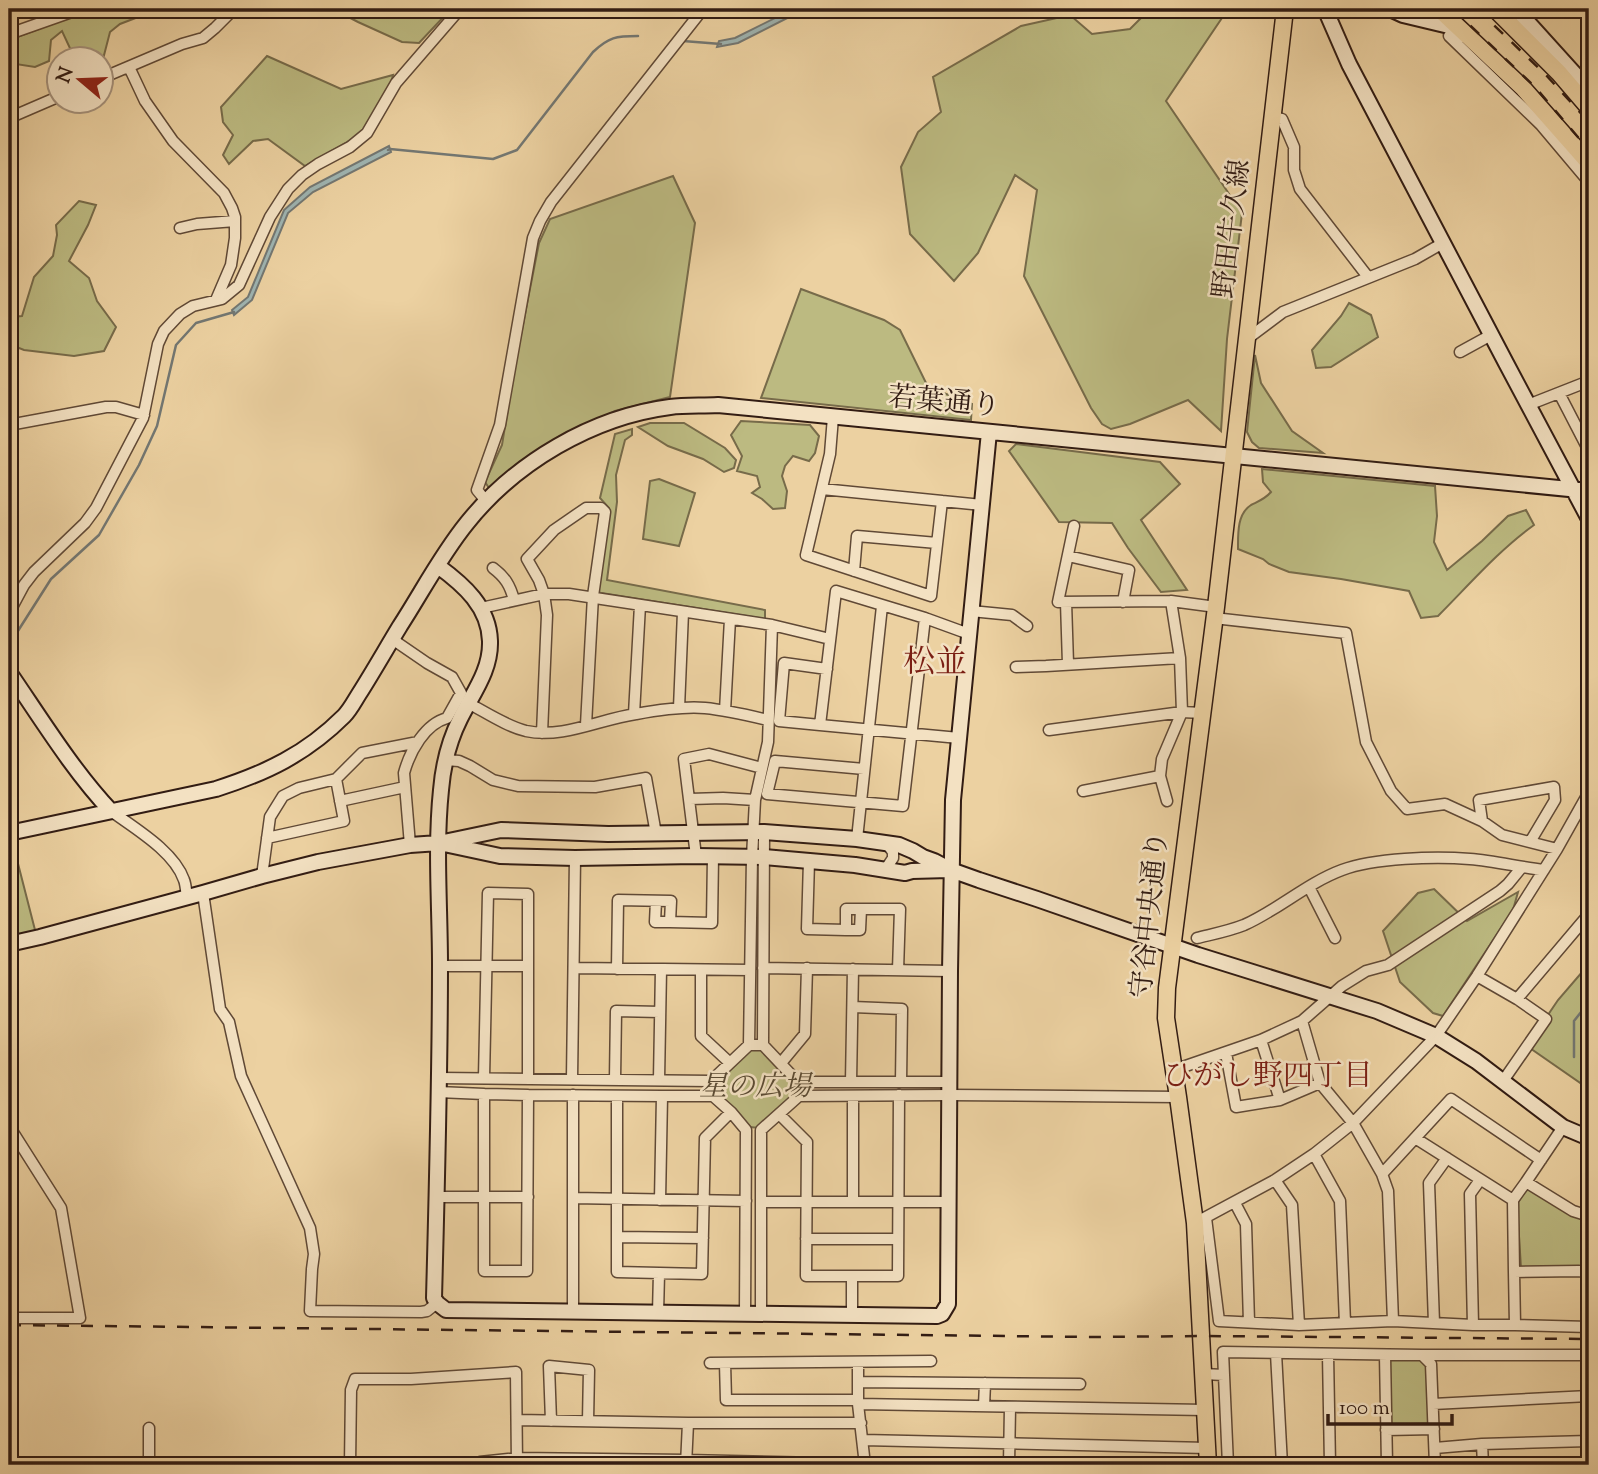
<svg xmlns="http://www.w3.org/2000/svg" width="1598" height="1474" font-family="'Sorts Mill Goudy','Noto Serif JP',serif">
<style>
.green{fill:#bcba81;stroke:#776b4a;stroke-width:2}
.water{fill:#9eb4b1;stroke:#737772;stroke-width:2}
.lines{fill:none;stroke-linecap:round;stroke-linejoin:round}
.stream{stroke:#737772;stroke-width:2.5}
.street-casing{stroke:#604936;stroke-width:13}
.secondary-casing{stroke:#321c13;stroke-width:18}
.primary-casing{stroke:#321c13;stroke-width:19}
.street{stroke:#f3e1c2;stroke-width:10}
.secondary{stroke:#f3e1c2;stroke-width:14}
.primary{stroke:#ecd1a1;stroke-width:16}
.rail{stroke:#321c13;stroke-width:2.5;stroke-dasharray:12 12;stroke-linecap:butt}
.labels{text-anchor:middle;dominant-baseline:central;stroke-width:5;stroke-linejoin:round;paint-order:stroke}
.street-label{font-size:28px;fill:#321c13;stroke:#f3e1c2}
.park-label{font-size:28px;font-style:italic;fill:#5b4b34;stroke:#f3e1c2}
.neighbourhood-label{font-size:30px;fill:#7a1f14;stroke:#f3e1c2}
.quarter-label{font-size:32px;fill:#7a1f14;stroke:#f3e1c2}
</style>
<rect width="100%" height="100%" fill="#ecd1a1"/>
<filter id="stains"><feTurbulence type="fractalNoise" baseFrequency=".00286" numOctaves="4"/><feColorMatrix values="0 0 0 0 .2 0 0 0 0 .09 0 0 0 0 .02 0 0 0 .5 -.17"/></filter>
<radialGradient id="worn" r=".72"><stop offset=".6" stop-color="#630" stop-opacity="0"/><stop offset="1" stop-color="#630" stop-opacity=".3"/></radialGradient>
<path class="green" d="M92 9H175L161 15 146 14 120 24 110 32 102 63V60L75 59 62 31 51 40 49 61 35 67 9 63V40Z
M333 9H451L419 43 402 42 358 22Z
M1150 9H1228L1166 101 1242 213 1227 339 1221 431 1188 400 1130 424 1111 429 1102 424 1091 408 1024 276 1037 190 1015 175 978 253 954 281 910 234 901 167 918 132 941 112 933 77 1021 26 1070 15 1092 34 1130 29Z
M267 56 341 89 393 75 391 83 361 134 305 166 268 139 253 141 229 164 223 155 233 135 223 122 221 107Z
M673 176 695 223 670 397 615 411 521 461 489 488 485 482 502 445 515 365 539 243 550 219Z
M79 201 96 205 88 225 69 261 89 278 97 301 116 327 104 351 74 356 24 350 9 344V316L11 317 22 316 34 277 53 256 57 235 56 225Z
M801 289 884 320 900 330 928 387 972 404 971 420 761 398Z
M1349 303 1371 315 1378 337 1331 367 1316 368 1312 350 1341 316Z
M1255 355 1261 383 1292 431 1323 453 1259 448 1252 442 1247 432Z
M741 421 810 425 819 436 815 453 809 461 793 456 785 466 782 476 787 491 785 508 773 509 762 499 752 493 760 487 757 476 737 471 742 456 731 435Z
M650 423H684L725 448 736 460 734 468 724 472 703 459 668 446 638 427Z
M632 429V435L625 440 616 475 617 502 607 580 765 610V619L595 592 609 508 600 498 615 434Z
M1016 444 1160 462 1180 484 1141 520 1187 590 1161 592 1128 548 1112 523 1059 522 1009 451Z
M1262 469 1435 486 1437 516 1434 542 1447 570 1482 541 1508 516 1526 510 1534 525C1498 551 1469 585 1438 616L1421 618 1409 591 1341 579 1289 572 1269 564 1263 559 1238 549C1238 534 1237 514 1251 505 1259 501 1265 499 1271 492L1263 482Z
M659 479 695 493 679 546 643 539 650 481Z
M14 848 35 930 9 953V849Z
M1434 889 1467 921 1518 892 1513 910 1443 1016 1433 1013 1400 982 1383 931 1418 893Z
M1589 964V1089L1527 1046 1558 1000Z
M751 1048H762L796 1085V1093L759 1128 750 1127 714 1092V1083Z
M1529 1185 1589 1218V1268H1521L1517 1204Z
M1385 1355H1422L1431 1364 1434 1429 1386 1430Z"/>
<path class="water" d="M793 9H805L738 43 717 47 719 41 735 38Z
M389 146 391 152 313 192 288 213 252 300 234 315 232 310 248 297 284 210 310 187Z"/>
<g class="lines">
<path class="stream" d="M683 41 721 44
M388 150 390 149 493 159 517 150 593 52C609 37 616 36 638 36
M9 645 51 579 99 535 139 465 157 426 176 345 196 323 234 312
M1574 1057V1021L1589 1002"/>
<defs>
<path id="street" d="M9 34 80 9
M1449 36 1541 125 1589 182
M129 67 145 101 173 141 224 193 232 208 235 217V238L231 265 216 300
M102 78 182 44 203 38 215 28 234 9
M1272 117 1282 119 1294 147V170L1300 189 1368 277
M9 118 60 96
M180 228 197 224 235 221
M1247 339 1283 312 1415 259 1443 243
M1460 352 1491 335
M1559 393 1589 451
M1528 405 1584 383 1589 384
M833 417 830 454 806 555 931 596 942 501
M9 425 106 407H116L144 415
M822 489 982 505
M486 501 477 490 500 425 533 238 540 221 551 202 703 9
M1074 526 1058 602 1171 601 1216 607
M1068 556 1129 570 1123 602
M493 568C505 577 510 585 514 600
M854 571 857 536 937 543
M1066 602 1068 664
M481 608 544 594H569L772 625
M971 611 1012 615 1027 626
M9 613 24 585 34 572 85 523 96 508 143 418 158 344 164 331 180 314 193 306 222 299 239 285 270 217 288 189 302 175 318 164 350 147 367 133 396 83 460 9
M1214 618 1346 633 1366 742 1391 791 1407 809 1445 804 1482 821 1502 835 1557 849
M392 639 427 663 452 677 461 693 447 718C425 724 410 751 404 773L410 845
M1016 667 1046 666 1180 658
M468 703C487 713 506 726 526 731 563 739 600 719 636 714 658 710 683 706 705 708 726 710 747 715 768 720
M679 708 683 612
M725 711 730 619
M634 714 640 605
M820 725 779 721 784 663 827 669
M1049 730 1182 712 1202 713
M542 733 547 615 544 594 539 580 527 559 554 530 586 508H601L605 512 593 596 586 725
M959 738 820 725 836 591 925 618 969 634
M445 760 459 761 470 766 493 780 518 786 595 787 646 778 656 834
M864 769 775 761 767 794 903 806 925 618
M1083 791 1160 776
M690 799 723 798 755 800
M340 801 405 787
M1167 801 1160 776 1162 759 1182 712 1180 658 1171 601
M111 811C134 828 174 851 184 880 186 885 186 892 187 897
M1482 821 1479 800 1554 787 1555 800 1530 842
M764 832 763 1045 798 1082H950
M267 838 344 821 336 779
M857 839 882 606
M696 856 684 759 709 754 762 768
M809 861 807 929 846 930V909H900L898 970
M885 870 893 858V852L887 844
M262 876 270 817 283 796 299 788 336 779 362 753 418 742
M1309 887 1335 938
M203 893 220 1009 229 1022 241 1076 310 1228 314 1254 312 1269 310 1311 421 1312 427 1311 437 1303
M656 901 655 922H670
M846 930H860L861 909
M1197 938C1213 934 1229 931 1244 925 1278 910 1307 883 1342 870 1374 858 1435 856 1470 859 1494 861 1519 867 1544 870
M440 966H528
M575 968 750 970
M763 968 950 971
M617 969 618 900 671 901 670 922 712 923 713 856
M701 970V1036L730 1063
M1477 976 1517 999 1546 1019 1503 1081
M1517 999 1589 914
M853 1007 902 1009 901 1082
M1302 1021 1320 1083 1353 1123 1382 1174 1388 1191 1393 1321
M1261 1040 1280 1100 1320 1083
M763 1045H749L752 857 755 800 768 742 772 625 830 639
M1226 1053 1236 1107 1280 1100
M781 1063 805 1034 807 968
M1174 1070 1261 1040 1302 1021 1342 986 1366 971 1388 965 1500 891 1508 884 1522 867
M438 1078 711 1081 749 1045
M484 1078 488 893 528 894V1079
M572 1079 575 858
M615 1080 616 1011 660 1012
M659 1080 661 969
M851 1082 853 969
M438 1092 484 1094V1271H527L528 1095 662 1096 660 1200
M484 1094 528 1095
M617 1096V1272L702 1274 705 1138 731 1112
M662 1096H713L731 1112 746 1130 745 1314
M779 1114 807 1142 806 1276H898L899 1095
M9 1126 61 1208 80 1318H9
M1415 1138 1513 1200
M1314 1154 1340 1201 1345 1323
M1382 1174 1451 1099 1541 1160
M1275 1180 1292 1205 1299 1325
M1526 1182 1563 1127
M436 1197H528
M573 1198 746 1201
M761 1202H948
M853 1202V1096
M1235 1203 1246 1224 1249 1322
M1206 1218 1219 1321 1299 1325 1393 1321 1473 1325H1515L1514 1272 1579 1271 1589 1273
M1195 1223 1275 1180 1314 1154 1353 1123 1436 1036 1477 976 1557 849 1589 792
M617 1237 703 1238
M806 1239H898
M1514 1272 1513 1200 1526 1182 1573 1211 1589 1216
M852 1276V1316
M573 1312V1095
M658 1313 659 1273
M761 1314V1130L799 1096 950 1095 1178 1097
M1434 1323 1429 1183 1447 1158
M1473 1325 1470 1194 1480 1180
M1515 1325 1589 1327
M1276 1353 1282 1465
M1328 1354 1330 1465
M1385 1355 1387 1465
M1422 1355H1589
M858 1362V1404L865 1465
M710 1363 931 1361
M725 1363 726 1400H858
M1203 1374 1224 1375 1223 1352 1422 1355 1431 1364 1435 1465
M1224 1375 1228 1465
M858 1382 1080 1384
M858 1404 1205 1410
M1433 1404 1589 1396
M984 1406 985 1383
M517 1420 688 1423H861
M551 1421 549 1366 589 1370 588 1421
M149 1428V1465
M1386 1430 1434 1429
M863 1440 1207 1448
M1482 1444 1483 1465
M1435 1448 1482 1444 1589 1441
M480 1462 517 1458 686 1460 865 1464
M350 1465 351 1390 355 1379H411L516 1372 517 1465
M686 1465 688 1423
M1009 1465 1010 1407"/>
<path id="secondary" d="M1325 9 1349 64 1506 363 1589 519
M1390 9 1403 15 1449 26 1459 36
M1516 9 1581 81
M438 566C464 585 489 607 490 641 491 671 472 694 460 719 449 741 443 766 441 790 435 848 440 907 440 965 440 1076 437 1187 434 1298L437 1303 446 1310 937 1316 942 1314 948 1304 950 971 953 800 989 432
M9 672C40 717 73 771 111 811
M9 833 216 789C266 773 306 754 344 716 350 710 354 702 359 694 373 672 386 649 400 626 422 592 441 555 467 523 515 463 592 417 670 407 685 405 702 406 718 405L1589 491
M444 844 500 856 575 858 696 856 764 857 855 865 905 873 912 871 949 870
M9 944 40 937 203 893 262 876 318 862 410 845 439 843 501 830 608 834 764 832 857 839 899 845 913 851 923 857 934 861 951 870 979 880 1037 899 1198 955 1377 1011 1436 1036 1476 1061 1563 1127 1589 1138
M9 1452 12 1465"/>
<path id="primary" d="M1439 9 1523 88 1589 163
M1495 9 1559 73 1589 108
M1208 1465 1195 1223 1178 1097 1166 1018 1167 988 1216 607 1285 9"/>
</defs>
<use href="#street" class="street-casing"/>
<use href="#secondary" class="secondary-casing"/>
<use href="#primary" class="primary-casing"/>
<use href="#street" class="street"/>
<use href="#secondary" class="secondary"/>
<use href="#primary" class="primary"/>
<path class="rail" d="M1453 9 1535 87 1589 150
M1477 9 1546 75 1589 122
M9 1325 1095 1337 1201 1336 1589 1339"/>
</g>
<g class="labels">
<g class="street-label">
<text transform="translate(1233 229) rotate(-83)">野田牛久線</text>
<text transform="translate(944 403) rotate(5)">若葉通り</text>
<text transform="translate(1151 915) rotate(-84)">守谷中央通り</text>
</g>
<g class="park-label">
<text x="755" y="1088">星の広場</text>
</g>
<g class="neighbourhood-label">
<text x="1268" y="1077">ひがし野四丁目</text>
</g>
<g class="quarter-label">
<text x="935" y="664">松並</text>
</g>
</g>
<rect width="1598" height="1474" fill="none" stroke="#ecd1a1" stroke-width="35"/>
<rect x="10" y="10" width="1577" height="1453" fill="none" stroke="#321c13" stroke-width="3.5"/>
<rect x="18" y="18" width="1563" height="1439" fill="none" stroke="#321c13" stroke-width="2"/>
<g transform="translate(80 80) rotate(289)"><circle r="33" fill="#f3e1c2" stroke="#a6927c" stroke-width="2"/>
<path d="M0-5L12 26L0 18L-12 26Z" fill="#8f2418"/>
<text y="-10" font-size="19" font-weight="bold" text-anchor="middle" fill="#321c13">N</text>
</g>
<path d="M1328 1414v10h124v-10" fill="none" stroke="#321c13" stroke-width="3.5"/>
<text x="1339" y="1414" font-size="21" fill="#321c13" stroke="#f3e1c2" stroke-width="5" paint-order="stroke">100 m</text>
<rect width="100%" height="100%" filter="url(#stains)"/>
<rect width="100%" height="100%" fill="url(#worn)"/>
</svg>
